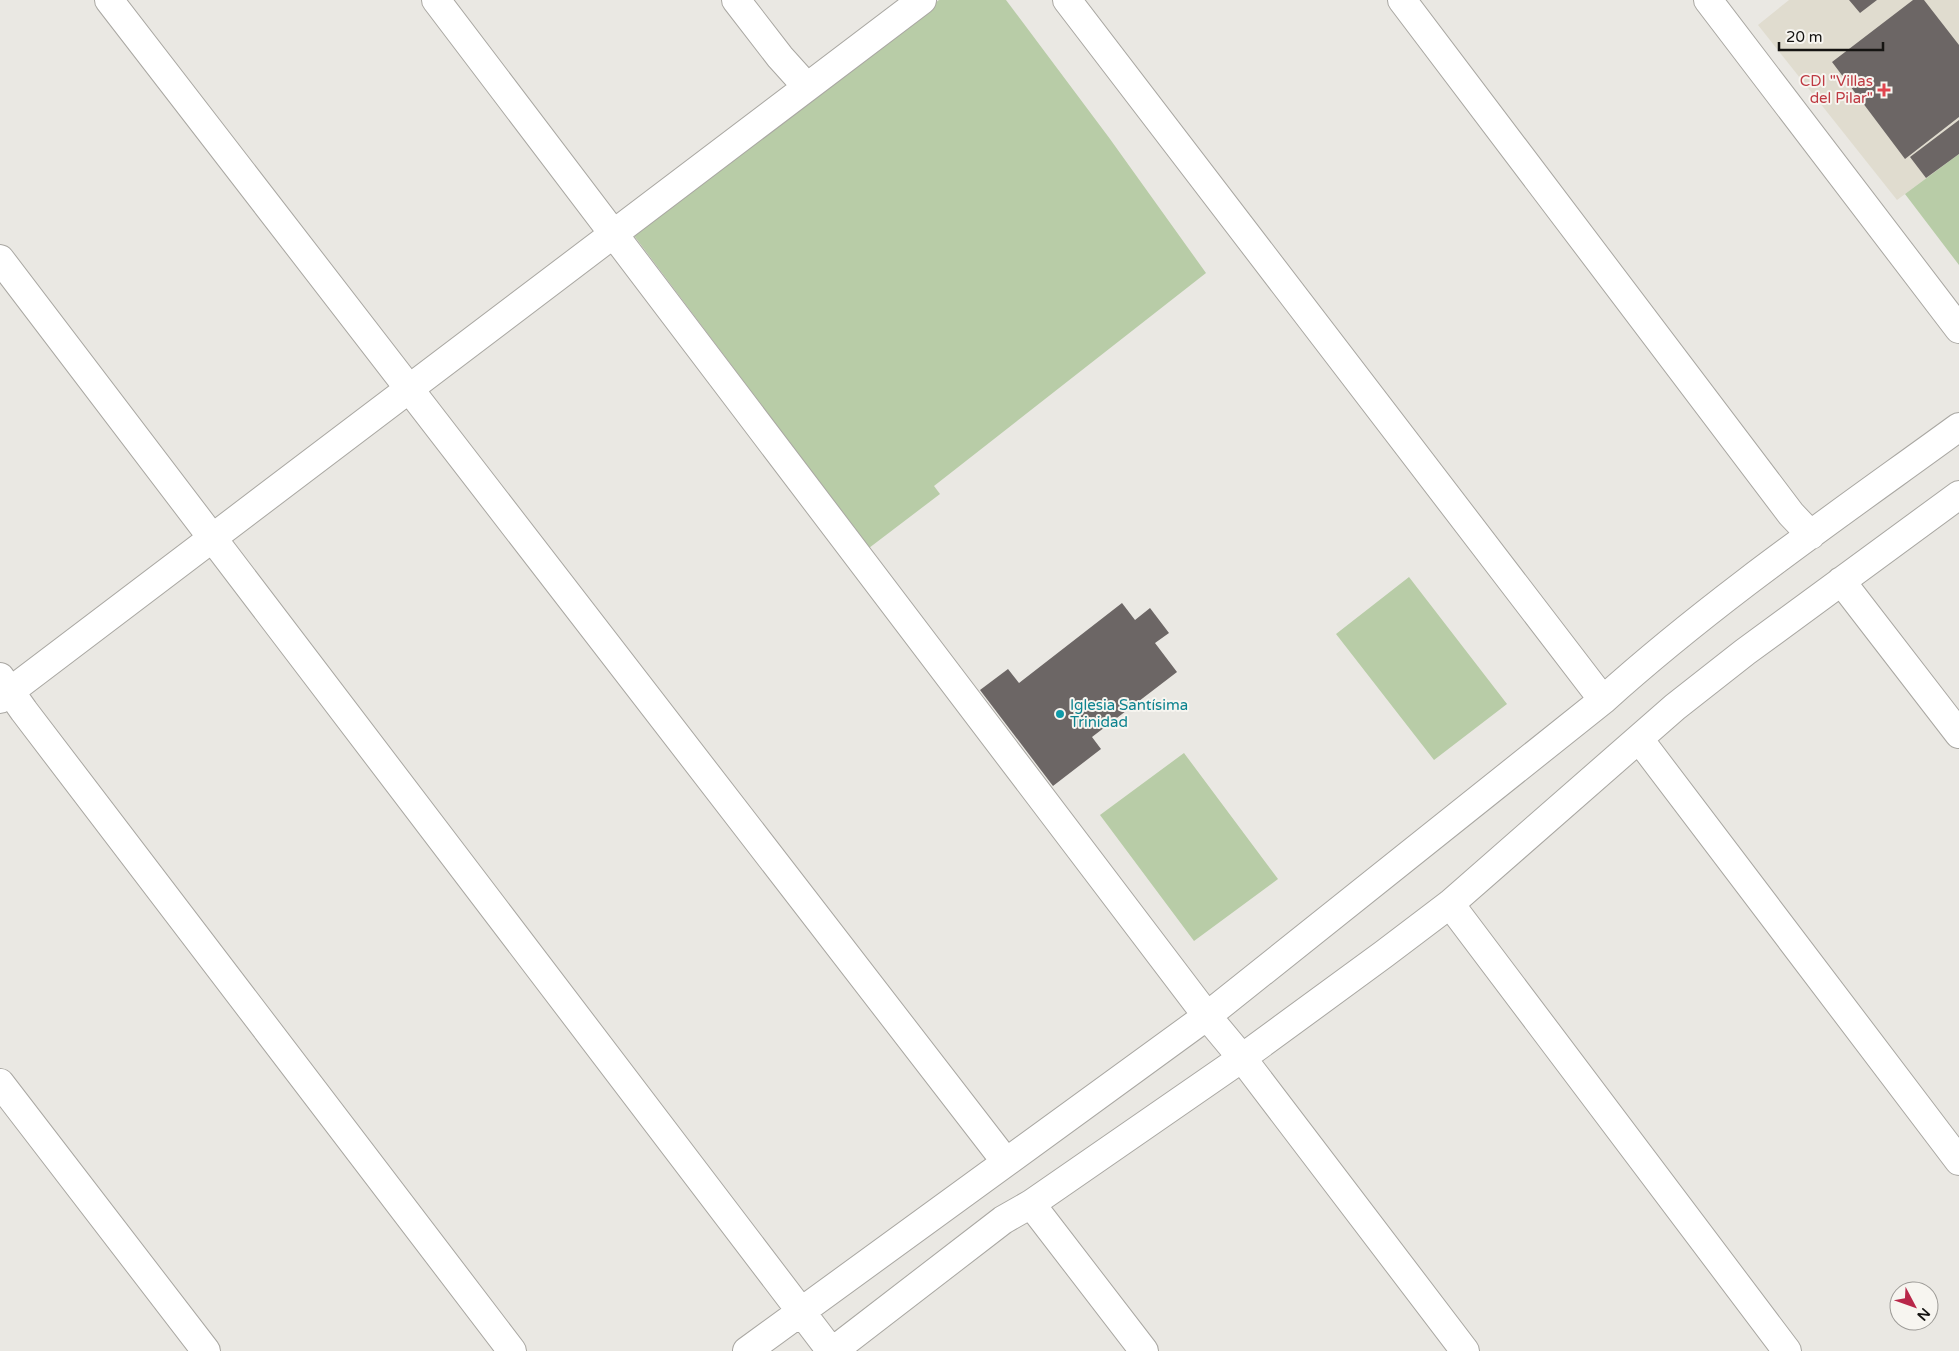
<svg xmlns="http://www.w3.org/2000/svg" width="1959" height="1351" font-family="'Varela Round',sans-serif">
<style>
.built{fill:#e0dccf}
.green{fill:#b8cca7}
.building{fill:#6c6665}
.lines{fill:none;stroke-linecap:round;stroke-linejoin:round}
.minor-casing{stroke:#a9a7a2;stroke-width:30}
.minor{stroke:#fff;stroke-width:28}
.health-dot{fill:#e0444e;stroke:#f7f5f0;stroke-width:2}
.culture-dot{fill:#0f9aa8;stroke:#f7f5f0;stroke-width:2}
.labels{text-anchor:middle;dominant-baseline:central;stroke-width:4;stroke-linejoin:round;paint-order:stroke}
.health-label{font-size:15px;fill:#be3a42;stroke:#f7f5f0;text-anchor:end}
.culture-label{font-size:15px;fill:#0d838f;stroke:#f7f5f0;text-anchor:start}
</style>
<rect width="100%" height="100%" fill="#eae8e3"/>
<path class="built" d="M1789 0H1959V154L1897 200 1758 25Z"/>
<path class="green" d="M939 0H1006L1110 139 1206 273 934 486 940 494 869 548 632 233Z
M1959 154V265L1905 194Z
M1409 577 1507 704 1434 760 1336 634Z
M1184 753 1278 879 1194 941 1100 815Z"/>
<path class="building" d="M1849 0H1877L1860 13Z
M1913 0H1924L1959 45V117L1905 159 1832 62Z
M1959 120V154L1926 178 1910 157Z
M1122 603 1135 620 1150 608 1169 633 1155 643 1177 672 1092 737 1101 749 1053 786 980 690 1008 669 1019 683Z"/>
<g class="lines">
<defs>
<path id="minor" d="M109 0 1006 1162
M436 0 1207 1016 1242 1058 1465 1351
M736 0 780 57 807 87
M1067 0 1603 700
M1402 0 1791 514 1811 535
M1708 0 1959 329
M0 259 831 1351
M1841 581 1959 734
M0 677 24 711 512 1351
M0 699 922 0
M1639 739 1959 1161
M1450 904 1787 1351
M0 1083 206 1351
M1031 1204 1144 1351
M747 1351 1207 1016 1603 700C1714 600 1838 515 1959 427
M833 1351 1003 1220 1031 1204 1242 1058 1384 954 1450 904 1675 707 1745 652 1959 495"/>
</defs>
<use href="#minor" class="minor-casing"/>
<use href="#minor" class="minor"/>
</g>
<path class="health-dot" d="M1881.5 82.5h5v5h5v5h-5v5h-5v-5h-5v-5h5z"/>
<circle class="culture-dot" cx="1060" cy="714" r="5"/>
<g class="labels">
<g class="health-label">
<text x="1873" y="81">CDI "Villas<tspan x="1873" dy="17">del Pilar"</tspan></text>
</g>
<g class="culture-label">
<text x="1070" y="705">Iglesia Santísima<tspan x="1070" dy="17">Trinidad</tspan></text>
</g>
</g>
<g transform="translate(1914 1306) rotate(131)"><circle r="24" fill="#f7f5f0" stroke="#9d9b97"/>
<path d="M0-4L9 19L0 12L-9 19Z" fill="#b82749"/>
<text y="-8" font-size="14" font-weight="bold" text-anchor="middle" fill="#151412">N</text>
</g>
<path d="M1779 42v8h104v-8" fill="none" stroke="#151412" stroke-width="2.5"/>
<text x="1786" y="42" font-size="15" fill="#151412" stroke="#f7f5f0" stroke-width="4" paint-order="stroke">20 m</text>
</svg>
